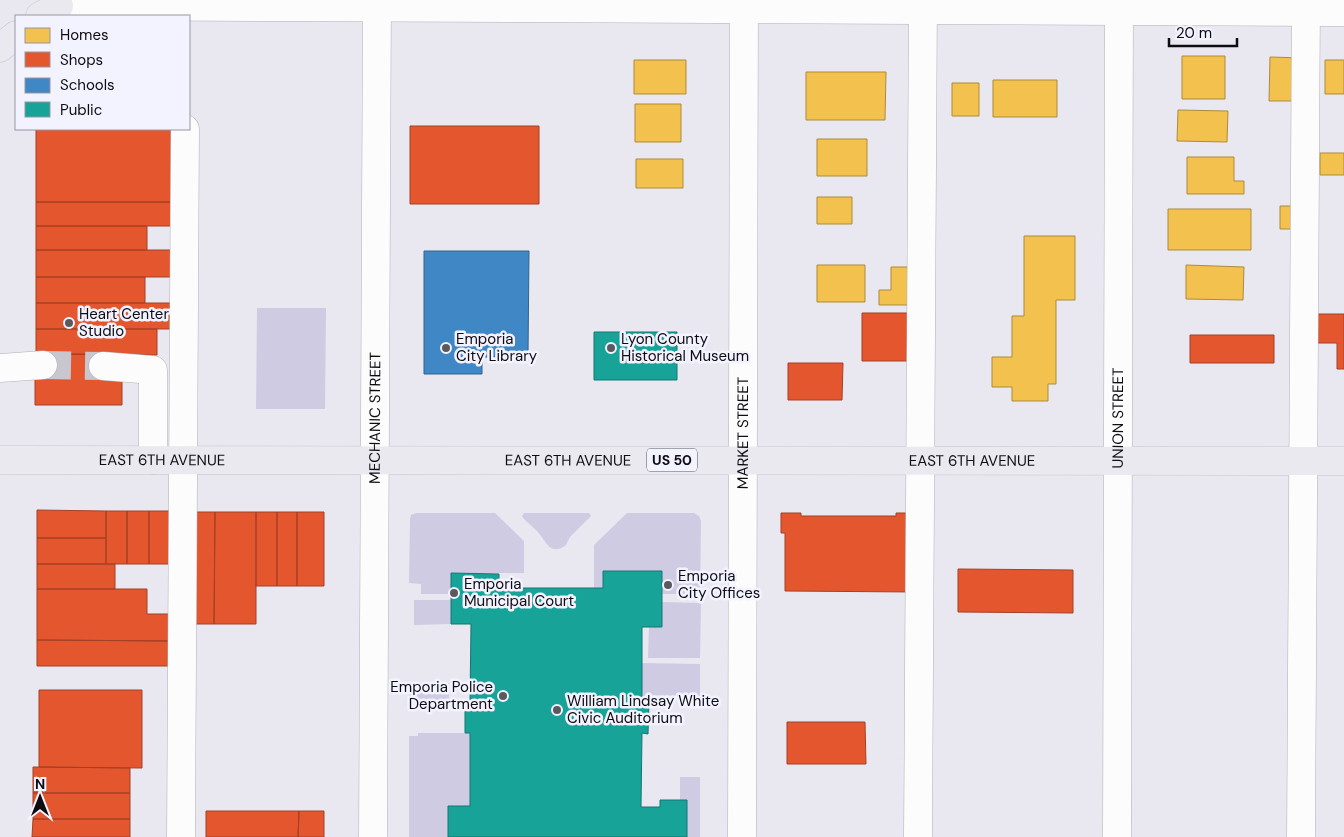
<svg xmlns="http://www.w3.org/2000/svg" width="1344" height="837" font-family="'DM Sans',sans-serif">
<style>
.green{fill:#cecbe3}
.homes{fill:#f2c14e;stroke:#ad8b3c}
.shops{fill:#e4572e;stroke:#a44025}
.schools{fill:#3f88c5;stroke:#30638f}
.public{fill:#17a398;stroke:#147670}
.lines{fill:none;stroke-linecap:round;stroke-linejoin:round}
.minor-tunnel{stroke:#c8c7cf;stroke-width:28;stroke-dasharray:28 14;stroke-linecap:butt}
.minor-casing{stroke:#b0b0b6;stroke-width:29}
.major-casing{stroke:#c7c6ca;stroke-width:29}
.minor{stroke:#fcfcfd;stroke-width:28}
.major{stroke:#eae9f0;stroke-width:28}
.poi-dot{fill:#5a595f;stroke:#f3f2ff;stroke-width:2}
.labels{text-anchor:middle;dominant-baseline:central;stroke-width:5;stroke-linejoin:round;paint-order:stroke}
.shield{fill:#f3f2ff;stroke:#525158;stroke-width:1}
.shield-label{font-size:14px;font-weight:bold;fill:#0d0c11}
.poi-label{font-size:15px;fill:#0d0c11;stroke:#f3f2ff;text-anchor:start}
.street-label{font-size:15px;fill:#0d0c11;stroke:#f3f2ff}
</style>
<rect width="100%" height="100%" fill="#e9e8f0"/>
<path class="green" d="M257 308H326L325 409H256Z
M416 513H495L524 541V573H452L451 594H421V584L409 583 410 519 411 515Z
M524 513H589L591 516 570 537 566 545C553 555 548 546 541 536 537 530 529 524 524 519L522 516Z
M627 513H694L699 516 701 521 700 594H662V571H603V588H594V545Z
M414 600H451V624L414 625Z
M662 602 701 603 700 658H648L649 627H662Z
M642 663 700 664V696L649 695V702H642Z
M409 683H449V702H418V700H409Z
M418 733H470V806L448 837H409V736H418Z
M680 777H700V837H687V800H680Z"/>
<path class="homes" d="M1182 56H1225V99H1182Z
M1270 57 1303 58V101H1269Z
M634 60H686V94H634Z
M1325 60H1344V94H1325Z
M806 72H886L885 120H806Z
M993 80H1057V117H993Z
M952 83H979V116H952Z
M635 104H681V142H635Z
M1178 110 1228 111 1227 142 1177 141Z
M817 139H867V176H817Z
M1320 153H1344V175H1320Z
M1187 157H1234V181H1244V194H1187Z
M636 159H683V188H636Z
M817 197H852V224H817Z
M1280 206H1302V229H1280Z
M1168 209H1251V250H1168Z
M1024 236H1075V300H1056V384H1048V401H1012V387H992V357H1012V316H1024Z
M817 265H865V302H817Z
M1186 265 1244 267 1243 300 1186 299Z
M891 267H918V305H879V290H891Z"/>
<path class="shops" d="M410 126H539V204H410Z
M36 129H177V202H36Z
M36 202H177V226H36Z
M36 226H147V250H36Z
M36 250H173V277H36Z
M36 277H145V303H36Z
M36 303H173V329H36Z
M862 313H917L916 361H862Z
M1315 314H1344V369H1337V343H1315Z
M36 329H157V355L36 354Z
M1190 335H1274V363H1190Z
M43 354H103L122 379V405H35V378Z
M788 363H843L842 400H788Z
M37 510 106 511V538H37Z
M106 511H127V564H106Z
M127 511H149V564H127Z
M149 511H170V564H149Z
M192 512H215L214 624H191Z
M215 512H256V624H214Z
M256 512H277V586H256Z
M277 512H297V586H277Z
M297 512H324V586H297Z
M781 513H801V516H896V513H917L914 592 785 591V533H781Z
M37 538H106V564H37Z
M37 564H115V589H37Z
M958 569 1073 570V613L958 612Z
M37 589H147V614H175V641L37 640Z
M37 640 175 641V666H37Z
M39 690H142V768L39 767Z
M787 722H865L866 764H787Z
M33 767 130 768V793H33Z
M33 793H130V819H33Z
M206 811H299L298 837H206Z
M299 811H324V837H298Z
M33 819H130V837H32Z"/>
<path class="schools" d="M424 251H529L528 357H482V374H424Z"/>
<path class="public" d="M594 332H677V380H594Z
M603 571H662V627H642V702H649L648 734 642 733 641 807H660V800H687V837H448V806H470V733H465V702H470L471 624H451V573L499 574V588H603Z"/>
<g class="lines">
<path class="minor-tunnel" d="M43 365 103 366"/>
<defs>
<g id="minor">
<path d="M59 6 1344 12"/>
<path d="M103 366 153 370V460"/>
<path d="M0 368 43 365"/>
<path d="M181 837 185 129"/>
<path id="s1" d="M373 837 377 0"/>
<path id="s2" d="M742 837 744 0"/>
<path d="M918 837 923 0"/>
<path id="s3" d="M1117 837 1119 0"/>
<path d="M1301 837 1306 0"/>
</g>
<g id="major">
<path d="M40 16 59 6"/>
<path d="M0 48 16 35"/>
<path id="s4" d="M0 460 1344 461"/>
</g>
</defs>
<use href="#minor" class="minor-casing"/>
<use href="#major" class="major-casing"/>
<use href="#minor" class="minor"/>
<use href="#major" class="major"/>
</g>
<g class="poi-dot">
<circle cx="69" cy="323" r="5"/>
<circle cx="446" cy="348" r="5"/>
<circle cx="611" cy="348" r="5"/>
<circle cx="668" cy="585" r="5"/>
<circle cx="454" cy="593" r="5"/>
<circle cx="503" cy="696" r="5"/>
<circle cx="557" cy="710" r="5"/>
</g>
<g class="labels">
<rect class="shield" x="647" y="448.5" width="50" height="23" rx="4"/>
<g class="shield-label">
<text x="672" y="460">US 50</text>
</g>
<g class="poi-label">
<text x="79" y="314">Heart Center<tspan x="79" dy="17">Studio</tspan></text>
<text x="456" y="339">Emporia<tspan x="456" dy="17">City Library</tspan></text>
<text x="621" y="339">Lyon County<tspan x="621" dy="17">Historical Museum</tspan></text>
<text x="678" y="576">Emporia<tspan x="678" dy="17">City Offices</tspan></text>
<text x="464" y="584">Emporia<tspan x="464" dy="17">Municipal Court</tspan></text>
<text x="493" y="687" text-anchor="end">Emporia Police<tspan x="493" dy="17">Department</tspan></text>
<text x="567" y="701">William Lindsay White<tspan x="567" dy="17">Civic Auditorium</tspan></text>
</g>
<g class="street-label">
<text stroke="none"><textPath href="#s1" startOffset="419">MECHANIC STREET</textPath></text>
<text stroke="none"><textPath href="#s3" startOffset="419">UNION STREET</textPath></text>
<text stroke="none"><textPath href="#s2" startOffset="404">MARKET STREET</textPath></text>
<text stroke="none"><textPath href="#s4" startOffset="162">EAST 6TH AVENUE</textPath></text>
<text stroke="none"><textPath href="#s4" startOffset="568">EAST 6TH AVENUE</textPath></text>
<text stroke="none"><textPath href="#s4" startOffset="972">EAST 6TH AVENUE</textPath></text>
</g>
</g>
<rect x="15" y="15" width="175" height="115" fill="#f3f2ff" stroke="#9796a0"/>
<rect x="25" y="28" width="25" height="15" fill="#f2c14e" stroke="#9796a0"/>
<text x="60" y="40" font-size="15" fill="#0d0c11">Homes</text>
<rect x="25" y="52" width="25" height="15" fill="#e4572e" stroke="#9796a0"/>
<text x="60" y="65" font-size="15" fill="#0d0c11">Shops</text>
<rect x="25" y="78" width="25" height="15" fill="#3f88c5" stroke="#9796a0"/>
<text x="60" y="90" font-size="15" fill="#0d0c11">Schools</text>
<rect x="25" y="102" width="25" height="15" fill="#17a398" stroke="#9796a0"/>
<text x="60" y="115" font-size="15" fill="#0d0c11">Public</text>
<g transform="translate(40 797)" stroke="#f3f2ff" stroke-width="4" paint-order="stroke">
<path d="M0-4L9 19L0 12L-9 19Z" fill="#0d0c11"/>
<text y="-8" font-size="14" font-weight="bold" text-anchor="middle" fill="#0d0c11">N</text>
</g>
<path d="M1169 38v8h68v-8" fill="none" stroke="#0d0c11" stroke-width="2.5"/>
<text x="1176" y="38" font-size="15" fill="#0d0c11" stroke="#f3f2ff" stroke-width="4" paint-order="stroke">20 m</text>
</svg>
